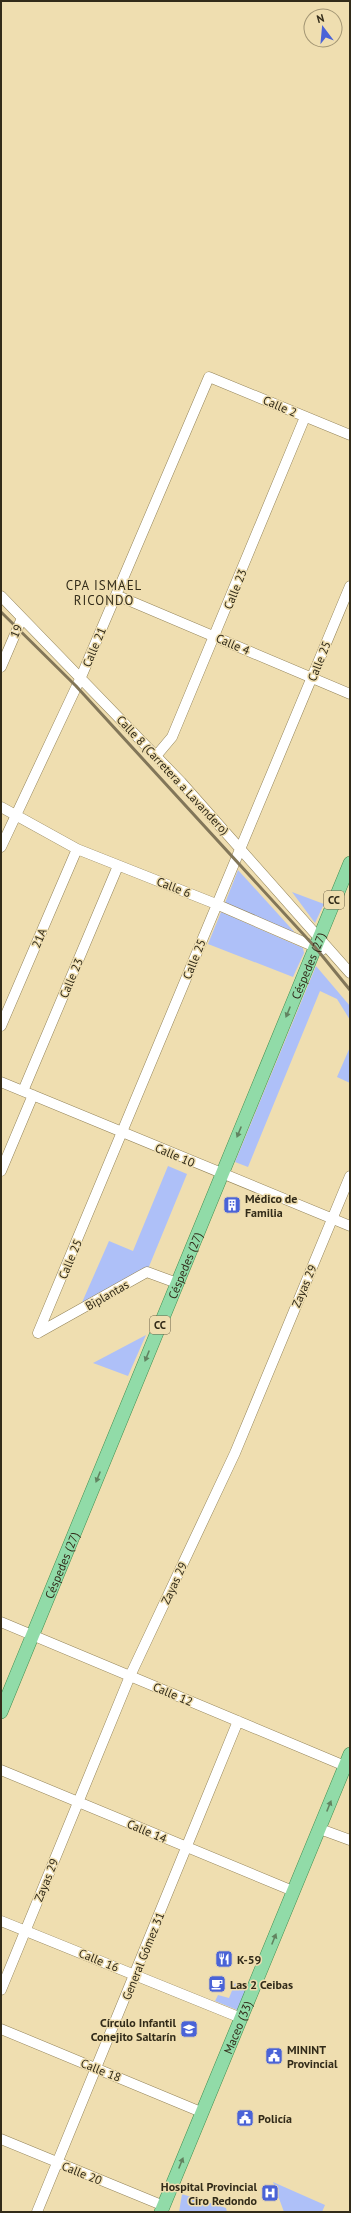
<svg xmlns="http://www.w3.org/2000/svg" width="351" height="2213" font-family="'PT Sans',sans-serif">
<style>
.green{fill:#aec0f8}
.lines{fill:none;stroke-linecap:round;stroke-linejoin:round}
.minor-casing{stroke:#938358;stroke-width:11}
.major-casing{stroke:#408e50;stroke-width:14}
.minor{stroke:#fff;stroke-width:10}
.major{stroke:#91dba8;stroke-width:13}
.rail{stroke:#827659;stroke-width:3}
.oneway{fill:#628360}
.labels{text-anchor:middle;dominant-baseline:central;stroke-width:3;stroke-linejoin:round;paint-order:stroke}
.shield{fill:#efdeb0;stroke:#6b6146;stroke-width:1}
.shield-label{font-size:11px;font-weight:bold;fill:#322b19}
.street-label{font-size:12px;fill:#322b19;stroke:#efdeb0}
.poi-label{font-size:12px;font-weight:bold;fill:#322b19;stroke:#efdeb0;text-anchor:start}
.neighbourhood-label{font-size:13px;letter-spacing:1px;fill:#322b19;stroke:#efdeb0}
</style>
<rect width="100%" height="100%" fill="#efdeb0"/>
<path class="green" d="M238 870 298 936 225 903Z
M292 892 324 904 315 923Z
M221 912 303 948 304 953 293 977 208 944Z
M316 966 350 1006V1020L337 999 320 991 248 1167 235 1162Z
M350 1047V1083L337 1077Z
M168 1166 187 1174 148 1269 80 1307 109 1241 133 1251Z
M146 1335 128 1376 93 1363Z
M235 1983 247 1988 237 2010 215 2001 218 1995 229 1998Z
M273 2182 325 2205 322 2212H284Z
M182 2194 226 2208 227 2212H179Z"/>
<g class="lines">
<defs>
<path id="minor" d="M116 595 350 694
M1 596 181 782 350 973
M1 667 22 618
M156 756 172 737 305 417
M1 807 77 849 216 904 322 950
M1 847 81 677 209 377 350 435
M1 1026 77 849
M1 1082 350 1226
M23 1091 118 866
M1 1171 33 1095
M38 1333 350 586
M38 1333 147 1272 177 1283
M1 1622 345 1766
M1 1770 293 1891
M320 1829 350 1840
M1 1921 241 2018
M1 1990 130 1676 235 1453 350 1176
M1 2029 201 2112
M1 2139 164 2206
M37 2212 238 1721"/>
<g id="major">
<path id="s1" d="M1 1712 350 863"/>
<path id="s2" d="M161 2212 350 1754"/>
</g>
</defs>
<use href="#minor" class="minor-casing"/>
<use href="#major" class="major-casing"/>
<use href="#minor" class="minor"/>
<use href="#major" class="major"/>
<path class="rail" d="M1 612 76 686 315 947 350 990"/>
</g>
<defs><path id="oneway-solid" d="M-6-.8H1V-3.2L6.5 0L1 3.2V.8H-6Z"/></defs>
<g class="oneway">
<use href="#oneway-solid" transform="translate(288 1012) rotate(112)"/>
<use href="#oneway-solid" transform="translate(239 1132) rotate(112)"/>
<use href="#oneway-solid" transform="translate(147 1356) rotate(112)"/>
<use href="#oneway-solid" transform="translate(98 1477) rotate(112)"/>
<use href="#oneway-solid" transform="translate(329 1806) rotate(-68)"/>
<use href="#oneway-solid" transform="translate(274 1939) rotate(-68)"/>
<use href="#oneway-solid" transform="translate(181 2163) rotate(-68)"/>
</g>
<defs>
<symbol id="building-square" viewBox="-11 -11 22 22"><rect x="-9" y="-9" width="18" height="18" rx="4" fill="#4a63d7" stroke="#efdeb0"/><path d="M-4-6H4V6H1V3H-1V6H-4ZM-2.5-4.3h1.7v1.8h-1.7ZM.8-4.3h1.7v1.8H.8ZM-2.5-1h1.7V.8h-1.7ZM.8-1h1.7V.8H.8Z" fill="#fff"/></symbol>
<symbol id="restaurant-square" viewBox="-11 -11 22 22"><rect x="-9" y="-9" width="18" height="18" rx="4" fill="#4a63d7" stroke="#efdeb0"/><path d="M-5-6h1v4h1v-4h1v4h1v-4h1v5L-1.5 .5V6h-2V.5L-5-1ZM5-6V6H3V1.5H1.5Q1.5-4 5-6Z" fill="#fff"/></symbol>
<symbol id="cafe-square" viewBox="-11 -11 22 22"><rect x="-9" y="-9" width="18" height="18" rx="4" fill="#4a63d7" stroke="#efdeb0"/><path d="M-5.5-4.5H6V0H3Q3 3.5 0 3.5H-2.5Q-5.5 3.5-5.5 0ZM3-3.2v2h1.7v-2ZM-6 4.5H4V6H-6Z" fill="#fff"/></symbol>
<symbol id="school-square" viewBox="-11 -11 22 22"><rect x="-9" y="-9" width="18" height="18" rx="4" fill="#4a63d7" stroke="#efdeb0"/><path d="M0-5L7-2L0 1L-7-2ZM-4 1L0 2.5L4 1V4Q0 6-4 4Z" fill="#fff"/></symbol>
<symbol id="civic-square" viewBox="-11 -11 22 22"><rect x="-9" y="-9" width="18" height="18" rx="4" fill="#4a63d7" stroke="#efdeb0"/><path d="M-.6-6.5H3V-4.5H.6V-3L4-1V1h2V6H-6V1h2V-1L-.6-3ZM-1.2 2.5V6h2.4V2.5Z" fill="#fff"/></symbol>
<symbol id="hospital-square" viewBox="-11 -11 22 22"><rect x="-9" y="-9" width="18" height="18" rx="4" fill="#4a63d7" stroke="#efdeb0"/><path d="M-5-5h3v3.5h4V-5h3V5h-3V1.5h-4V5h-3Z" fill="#fff"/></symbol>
</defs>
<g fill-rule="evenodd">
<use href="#building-square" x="222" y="1195" width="20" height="20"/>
<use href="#restaurant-square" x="214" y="1949" width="20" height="20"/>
<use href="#cafe-square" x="207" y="1974" width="20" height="20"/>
<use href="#school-square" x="179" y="2019" width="20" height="20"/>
<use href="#civic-square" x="264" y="2046" width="20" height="20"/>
<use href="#civic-square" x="235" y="2108" width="20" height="20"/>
<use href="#hospital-square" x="260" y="2183" width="20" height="20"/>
</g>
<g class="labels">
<g class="shield">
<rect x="324" y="891" width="20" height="18" rx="3"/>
<rect x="150" y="1316" width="20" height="18" rx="3"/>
</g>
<g class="shield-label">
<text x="334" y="900">CC</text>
<text x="160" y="1325">CC</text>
</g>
<g class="street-label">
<text transform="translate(280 406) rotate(23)">Calle 2</text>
<text transform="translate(235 589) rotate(-68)">Calle 23</text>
<text transform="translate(16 631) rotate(-67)">19</text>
<text transform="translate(233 644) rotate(23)">Calle 4</text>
<text transform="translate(94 647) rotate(-67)">Calle 21</text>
<text transform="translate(319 661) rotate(-68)">Calle 25</text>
<text transform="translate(173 775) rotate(47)">Calle 8 (Carretera a Lavandero)</text>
<text transform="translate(174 887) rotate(21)">Calle 6</text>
<text transform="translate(39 938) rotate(-67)">21A</text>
<text transform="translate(194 959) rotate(-68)">Calle 25</text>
<text stroke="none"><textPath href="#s1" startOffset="807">Céspedes (27)</textPath></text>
<text transform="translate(71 978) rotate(-67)">Calle 23</text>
<text transform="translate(175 1155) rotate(23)">Calle 10</text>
<text transform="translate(70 1259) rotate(-67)">Calle 25</text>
<text stroke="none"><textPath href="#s1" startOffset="483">Céspedes (27)</textPath></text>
<text transform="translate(304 1286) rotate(-67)">Zayas 29</text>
<text transform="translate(107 1295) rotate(-30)">Biplantas</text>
<text stroke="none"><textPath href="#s1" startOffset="159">Céspedes (27)</textPath></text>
<text transform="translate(174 1583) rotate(-65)">Zayas 29</text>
<text transform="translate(173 1694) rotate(23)">Calle 12</text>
<text transform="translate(147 1831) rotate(23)">Calle 14</text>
<text transform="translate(46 1880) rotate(-68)">Zayas 29</text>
<text transform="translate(143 1956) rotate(-68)">General Gómez 31</text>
<text transform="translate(99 1960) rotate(22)">Calle 16</text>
<text stroke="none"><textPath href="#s2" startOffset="200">Maceo (33)</textPath></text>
<text transform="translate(101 2070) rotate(22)">Calle 18</text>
<text transform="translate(82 2173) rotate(22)">Calle 20</text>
</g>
<g class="poi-label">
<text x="245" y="1198">Médico de<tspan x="245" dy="14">Familia</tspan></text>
<text x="237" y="1959">K-59</text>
<text x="230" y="1984">Las 2 Ceibas</text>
<text x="176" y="2022" text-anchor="end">Círculo Infantil<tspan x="176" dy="14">Conejito Saltarín</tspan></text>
<text x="287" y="2049">MININT<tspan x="287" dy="14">Provincial</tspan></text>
<text x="258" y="2118">Policía</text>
<text x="257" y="2186" text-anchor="end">Hospital Provincial<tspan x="257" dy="14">Ciro Redondo</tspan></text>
</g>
<g class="neighbourhood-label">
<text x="104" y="585">CPA ISMAEL<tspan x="104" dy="15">RICONDO</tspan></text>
</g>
</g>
<rect width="351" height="2213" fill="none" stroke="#322b19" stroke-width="4"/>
<g transform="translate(323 28) rotate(344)"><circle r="19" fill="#efdeb0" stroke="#a39674"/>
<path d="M0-3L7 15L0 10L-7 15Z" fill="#4a63d7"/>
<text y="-6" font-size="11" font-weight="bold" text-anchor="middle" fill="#322b19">N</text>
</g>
</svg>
